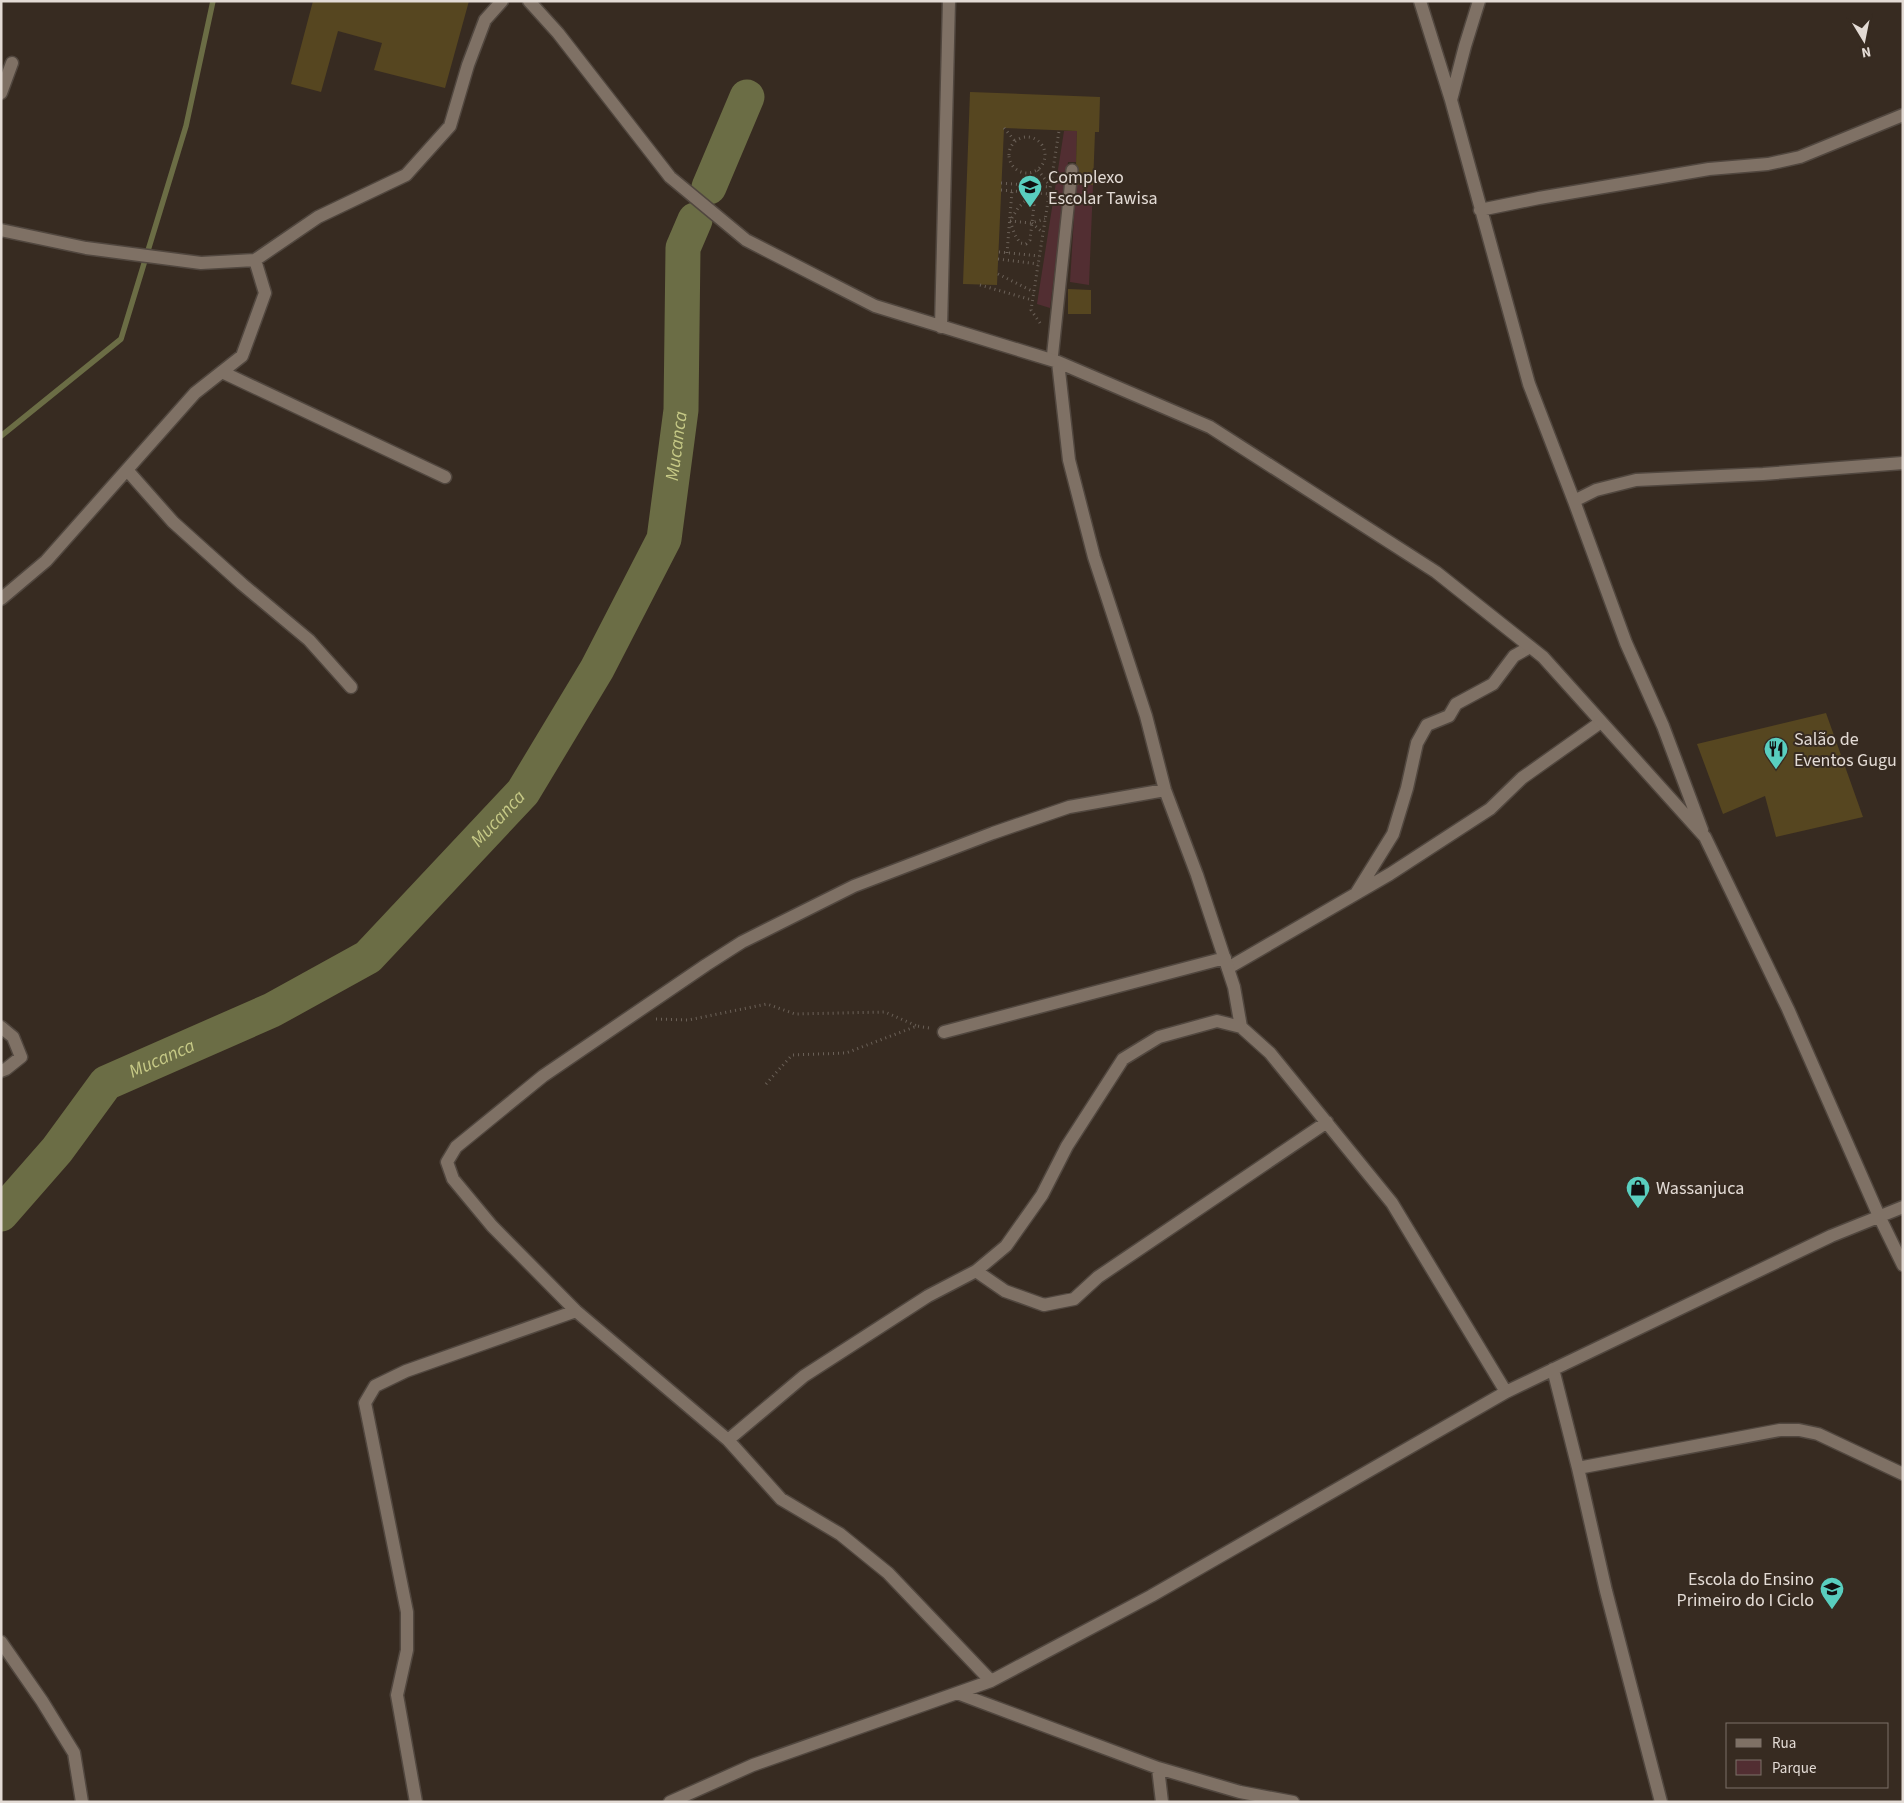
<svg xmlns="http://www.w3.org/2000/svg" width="1904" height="1803" font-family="'Source Sans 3',sans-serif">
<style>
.green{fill:#522e32}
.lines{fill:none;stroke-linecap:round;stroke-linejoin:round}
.stream{stroke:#6b6d45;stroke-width:5.5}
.river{stroke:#6b6d45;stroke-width:35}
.building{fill:#564620}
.service-casing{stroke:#51473f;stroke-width:14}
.pedestrian-casing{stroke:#51473f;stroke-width:15}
.minor-casing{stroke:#51473f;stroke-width:15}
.path{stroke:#6b6158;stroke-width:3;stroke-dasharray:1 4;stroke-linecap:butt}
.service{stroke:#7f7165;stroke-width:11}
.pedestrian{stroke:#7f7165;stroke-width:12}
.minor{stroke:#7f7165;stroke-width:12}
.labels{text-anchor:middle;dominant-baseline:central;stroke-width:4;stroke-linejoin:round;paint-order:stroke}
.poi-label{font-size:18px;fill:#e3dbd5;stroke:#372b21;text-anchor:start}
.water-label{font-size:19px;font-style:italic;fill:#c6c986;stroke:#372b21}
</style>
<rect width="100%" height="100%" fill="#372b21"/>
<path class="green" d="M1064 131H1077L1076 162H1068L1050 308 1037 304Z
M1076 185H1093L1089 285 1070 282Z"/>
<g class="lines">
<path class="stream" d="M1 436 121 339 186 126 213 1"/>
<g class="river">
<path d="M709 187 747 97"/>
<path id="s1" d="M1 1214 57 1150 106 1083 272 1010 368 957 523 792 597 669 664 539 681 410 683 248 695 220"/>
</g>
</g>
<path class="building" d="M313 1H469L445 88 374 70 382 43 338 31 321 92 291 84Z
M970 92 1100 97 1099 132H1095L1093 185H1078L1079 171 1076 164 1077 131 1004 128 997 285 963 284Z
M1068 289 1091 290V314H1068Z
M1826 713 1863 817 1776 837 1765 796 1723 814 1697 744Z"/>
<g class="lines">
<defs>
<path id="service" d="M1052 360 1072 170"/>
<path id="pedestrian" d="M1357 892 1393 834 1407 788 1417 743 1427 725 1449 716 1456 704 1493 684 1514 656 1530 647
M1228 968 1390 874 1490 809 1522 778 1601 722"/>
<path id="minor" d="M529 1 558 33 670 177 746 240 875 306 1058 362 1210 427 1436 572 1543 657 1705 837 1788 1009 1879 1216 1903 1265
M1420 1 1451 100 1529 384 1574 501 1626 643 1663 726 1702 830
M1 93 12 63
M1451 100 1465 46 1479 1
M1480 210 1539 198 1709 169 1768 164 1800 157 1903 115
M1 230 86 248 201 263 255 260 318 217 406 175 450 126 468 65 485 20 502 1
M941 327 949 1
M1058 362 1069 460 1094 557 1146 716 1165 790 1197 875 1234 987 1241 1027 1270 1053 1392 1203 1506 1392
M222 372 445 477
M127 470 173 522 242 584 309 640 351 687
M1574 501 1596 490 1636 480 1763 474 1903 463
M1 599 46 561 195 393 242 356 265 293 255 260
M1 1027 13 1037 21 1057 6 1069 1 1071
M944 1032 1225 958
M976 1271 1005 1291 1044 1305 1074 1299 1098 1277 1327 1122
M1553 1369 1578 1468 1606 1591 1661 1802
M728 1440 804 1376 928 1296 976 1271 1006 1246 1042 1195 1067 1146 1123 1059 1159 1037 1217 1021 1241 1027
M1578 1468 1780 1430H1799L1818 1434 1903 1474
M1 1642 42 1701 74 1753 82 1802
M991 1681 888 1573 840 1534 781 1499 728 1440 576 1311 492 1226 453 1179 447 1162 456 1147 543 1076 706 965 742 942 854 886 993 833 1069 807 1165 790
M957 1693 1158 1768 1240 1792 1293 1802
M1158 1768 1162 1802
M416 1802 397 1695 407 1650V1612L365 1403 375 1386 406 1371 576 1311
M670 1802 753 1765 991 1681 1151 1596 1506 1392 1831 1236 1903 1207"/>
</defs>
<use href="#service" class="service-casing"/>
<use href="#pedestrian" class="pedestrian-casing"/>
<use href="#minor" class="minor-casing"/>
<path class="path" d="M1004 128 1015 141
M1009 155a18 18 0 1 1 36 0a18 18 0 1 1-36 0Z
M1038 170 1050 186
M1001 183 1050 187
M1001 190 1049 194
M1025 201 1030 202 1034 205 1030 240 1026 244 1020 243 1015 235 1010 221 1018 208Z
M1010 221 1031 223 1045 219
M1032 223 1043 233
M999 252 1039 256
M1007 253 1012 191
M998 259 1038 264
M998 274 1034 292
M980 285 1032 300
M1040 323 1031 310 1059 131
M656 1019 688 1020 767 1004 795 1014 885 1012 917 1026
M766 1084 792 1055 846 1053 917 1026 929 1028"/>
<use href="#service" class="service"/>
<use href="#pedestrian" class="pedestrian"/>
<use href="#minor" class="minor"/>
</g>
<defs>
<symbol id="school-pin" viewBox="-11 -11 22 30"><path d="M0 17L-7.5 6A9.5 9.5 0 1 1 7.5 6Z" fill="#59cebf" stroke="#372b21"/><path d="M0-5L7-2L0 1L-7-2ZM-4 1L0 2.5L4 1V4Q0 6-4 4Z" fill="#111"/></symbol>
<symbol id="restaurant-pin" viewBox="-11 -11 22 30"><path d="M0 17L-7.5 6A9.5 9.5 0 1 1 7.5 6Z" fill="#59cebf" stroke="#372b21"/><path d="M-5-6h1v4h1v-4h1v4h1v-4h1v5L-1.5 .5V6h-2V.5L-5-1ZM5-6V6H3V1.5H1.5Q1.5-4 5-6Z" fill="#111"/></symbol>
<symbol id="shop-pin" viewBox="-11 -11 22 30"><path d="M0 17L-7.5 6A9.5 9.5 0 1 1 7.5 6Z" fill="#59cebf" stroke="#372b21"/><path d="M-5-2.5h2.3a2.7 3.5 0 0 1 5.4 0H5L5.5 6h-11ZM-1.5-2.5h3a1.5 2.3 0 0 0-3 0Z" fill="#111"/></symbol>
</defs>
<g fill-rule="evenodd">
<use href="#school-pin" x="1016" y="173" width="28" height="38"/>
<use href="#restaurant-pin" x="1762" y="735" width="28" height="38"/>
<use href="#shop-pin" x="1624" y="1174" width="28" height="38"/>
<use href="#school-pin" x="1818" y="1575" width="28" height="38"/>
</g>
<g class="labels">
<g class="poi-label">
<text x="1048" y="177">Complexo<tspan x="1048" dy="21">Escolar Tawisa</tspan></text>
<text x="1794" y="739">Salão de<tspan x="1794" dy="21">Eventos Gugu</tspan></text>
<text x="1656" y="1188">Wassanjuca</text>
<text x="1814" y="1579" text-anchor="end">Escola do Ensino<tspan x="1814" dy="21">Primeiro do I Ciclo</tspan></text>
</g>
<g class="water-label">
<text stroke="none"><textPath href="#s1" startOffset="1069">Mucanca</textPath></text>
<text stroke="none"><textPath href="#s1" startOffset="649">Mucanca</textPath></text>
<text stroke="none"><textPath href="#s1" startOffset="229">Mucanca</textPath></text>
</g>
</g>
<rect width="1904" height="1803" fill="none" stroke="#e3dbd5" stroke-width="5"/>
<rect x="1726" y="1723" width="162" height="65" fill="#372b21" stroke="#7c7169"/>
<rect x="1736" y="1739" width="25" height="8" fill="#7f7165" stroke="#7c7169"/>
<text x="1772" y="1748" font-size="15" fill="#e3dbd5">Rua</text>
<rect x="1736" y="1760" width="25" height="15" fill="#522e32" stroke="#7c7169"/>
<text x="1772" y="1773" font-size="15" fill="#e3dbd5">Parque</text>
<g transform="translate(1864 40) rotate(170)" stroke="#372b21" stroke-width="4" paint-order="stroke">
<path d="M0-4L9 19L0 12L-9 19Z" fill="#e3dbd5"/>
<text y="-8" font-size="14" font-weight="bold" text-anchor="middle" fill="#e3dbd5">N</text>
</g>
</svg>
